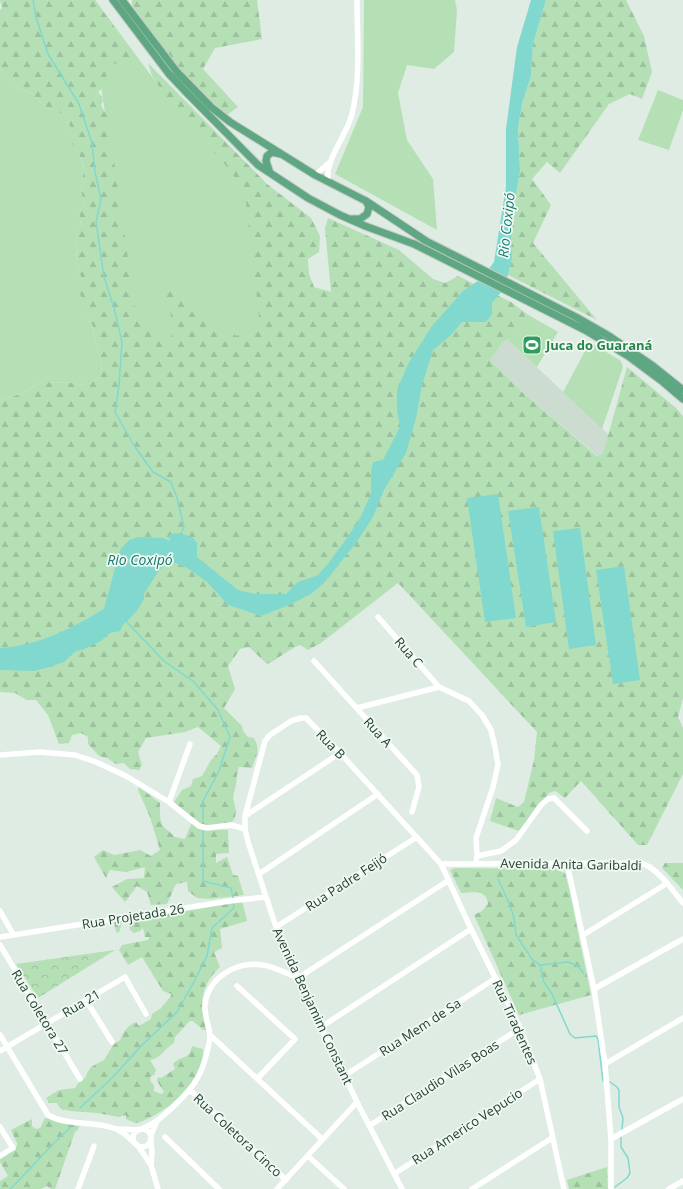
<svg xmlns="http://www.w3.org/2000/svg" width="683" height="1189" font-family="'Open Sans',sans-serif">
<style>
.built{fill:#cddcd1}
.grass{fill:#b5e0b6}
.forest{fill:url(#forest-firs)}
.park{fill:url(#park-crowns)}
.water{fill:#81d8cf}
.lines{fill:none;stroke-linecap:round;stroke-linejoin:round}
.stream{stroke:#81d8cf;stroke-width:1.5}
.major-casing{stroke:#c0c9c4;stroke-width:9}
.minor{stroke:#fff;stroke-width:5.5}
.major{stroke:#5fa782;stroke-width:7}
.labels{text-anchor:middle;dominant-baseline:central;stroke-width:3.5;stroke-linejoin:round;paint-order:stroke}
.leisure-label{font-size:13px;font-weight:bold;fill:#27864d;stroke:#f0f8f2;text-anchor:start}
.street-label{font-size:13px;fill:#1e3e2d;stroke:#f0f8f2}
.water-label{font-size:14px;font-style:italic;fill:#127a71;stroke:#f0f8f2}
</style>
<defs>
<pattern id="forest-firs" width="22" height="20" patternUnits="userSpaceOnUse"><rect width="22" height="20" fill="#b5e0b6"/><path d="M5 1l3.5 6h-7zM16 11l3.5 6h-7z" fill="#9bc19d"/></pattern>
<pattern id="park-crowns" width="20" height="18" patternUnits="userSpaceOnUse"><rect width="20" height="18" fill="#b5e0b6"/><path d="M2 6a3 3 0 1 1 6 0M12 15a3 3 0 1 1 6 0" fill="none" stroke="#9bc19d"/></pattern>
</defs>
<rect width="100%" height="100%" fill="#dfece3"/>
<path class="built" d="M508 340 609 435 603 454 598 456 522 392 490 360 503 342Z"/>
<path class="grass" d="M88 0H95L173 105 243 173 264 345 143 363Z
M364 0H455L457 10 454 52 434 69 407 65 398 93 407 140 433 179 437 230 335 174 363 107Z
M0 68 15 86 31 93 47 108 58 111 67 119 72 131V144L79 155 84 169 81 190 84 203 79 212 81 226 76 238 77 264 82 280 87 314 93 327 95 341 101 361 102 373 96 380 85 385 71 383 42 382 23 393 0 401Z
M658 90 683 100V110L669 150 638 140Z
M527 314 558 332 537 367 508 340C519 335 524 326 527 314Z
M590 342 621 361 623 367 602 429 563 392Z"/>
<path class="forest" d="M0 0H95L138 59 131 68 109 62 103 65 102 68 108 73 105 78 101 79 103 88 98 92 102 97 103 101 101 105 104 111 111 114 110 119 111 122 109 126 110 128 108 132 112 147 136 314 141 328 170 343 173 330 170 310 162 281 175 284 186 308C203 317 219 328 237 336L251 326 259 316 246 202 239 183 223 162 188 125 170 103 152 76 148 63 267 184 311 218 320 236 319 252 308 259 309 274 314 287 331 292 325 228 328 218 399 250 433 279 445 283 458 276 511 302 527 314 525 324 515 337 503 342 490 360 522 392 597 456 603 454 627 367 676 408 683 416V698L678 717 683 728V774L647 845H638L581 781 565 798 555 791 549 793 519 831 490 821 496 798 518 807 524 802 534 760 537 732 398 583 321 643 308 650 300 645C287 650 279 659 267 664L249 647 240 649 228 666 235 689 224 708 242 726 243 731 248 737 254 738C261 750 256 756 252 768L239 767 237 775 236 785 233 797 236 811 235 818 231 823 211 829 228 830 229 853 216 854V863L227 857 233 875 238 876 244 895 210 899 197 898 188 891 187 882 176 884 167 904 151 905 147 892 137 886 125 902 112 887 127 879 144 878 145 867 126 872 110 870 106 878 94 857 103 850 114 855 140 850 151 856 160 850 150 817 138 790 139 787 160 803C160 810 159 820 163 826 166 830 172 833 175 837L185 839 192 822 205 827 200 823 193 820 174 802 182 790 191 786 193 779 202 776 211 760 217 754 221 746 198 727 185 732 146 738 138 752 142 765 139 770 130 769 124 763 116 764 107 758 99 756 88 744V737L81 733 72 735 69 743 59 744 48 715 36 700H27L15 693 0 692V401L23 393 42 382 71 383 85 385 96 380 102 373 101 361 95 341 93 327 87 314 78 288 82 280 77 264 76 238 81 226 79 212 84 203 81 190 84 168 79 155 72 144V131L67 119 58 111 47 108 31 93 15 86 0 68V10L2 8Z
M132 0H257L262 39 215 48 203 69 238 107 227 115 185 78 132 5Z
M546 0H626L644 36 652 72 642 99 630 94 609 104 560 173 547 162 532 179 551 205 533 243 597 320 508 275 512 259 511 224 520 171 518 128 522 104 531 76 533 44Z
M665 863H683V890L662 868Z
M455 868 554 869 565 873 569 888 591 995 519 1015 474 915 482 911 488 904C486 888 473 893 461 893L450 870Z
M242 900 247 921 220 929 222 948 214 952 220 967C199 987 200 1003 206 1030H203L193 1021H190L175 1037 174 1043C165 1048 160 1059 150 1060L156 1070 154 1075 150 1077 151 1082 154 1085V1091L161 1094 164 1092 157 1081 158 1077 161 1078 175 1069 173 1064C182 1054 189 1061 192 1046L203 1049C204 1059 200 1071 195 1079 183 1096 165 1111 147 1119 143 1121 139 1123 135 1123 132 1122 129 1120 126 1119V1115L119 1117 97 1113 70 1111 67 1110H63L59 1107 57 1103H49L46 1098 59 1090 75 1088 78 1083 86 1077 87 1073 91 1067 104 1060 114 1044 120 1040C123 1032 128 1025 136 1022L139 1026 151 1019 152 1014 161 1008 171 996V994L163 991 142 957 128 965 119 950 122 945 148 940 149 937H145L143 928 140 931 134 933 130 930 129 925 126 922H122L119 933 116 932 114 922 115 920Z
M45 1118 80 1124 78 1130 75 1132 55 1189H51L47 1186 41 1189H0V1181L8 1176 0 1162V1159L17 1146V1143L11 1130 32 1119V1126L36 1129 40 1128Z
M607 1167 608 1189H569L567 1180Z"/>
<path class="park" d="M115 950 38 998 16 964Z"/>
<path class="water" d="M531 0H546L533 44 531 76 522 104 518 128 520 171 511 224 512 259 508 275 503 290 492 303V314L486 322H462L451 335 433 350 422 385 416 418 406 453 384 490 373 517 356 543 324 583 311 594 289 605 261 616 228 605 207 582 189 569 171 561 167 562 162 566 156 575 144 594V599L136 612 123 625 120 631 110 633 101 641 82 650 76 651 64 662 46 668 34 671 0 670V648C38 646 72 628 104 609L120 550 129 540 139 537 163 538 170 541V539L167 537 171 534 181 533 193 538 197 543V557L238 590 255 594H286L298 582 318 575 327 565 347 538 360 518 371 494V472L373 462 383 460 400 427 397 410V390L408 364 432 326 463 291 482 278 494 262 506 187V129L517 47Z
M498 494 516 618 485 622 467 498Z
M539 507 556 622 526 627 508 511Z
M580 528 596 645 569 649 553 531Z
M624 566 640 680 613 684 596 570Z"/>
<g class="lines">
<path class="stream" d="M33 0 36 17 48 54 79 104 92 143 95 172 101 199 96 222 104 277 114 308 122 342 119 386 115 412 135 447 153 472 171 482 177 498 184 527 181 534
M125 620 164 661 194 682 218 710 230 737 219 771 203 801V820
M203 828V881L231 888 233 898
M498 879 510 905 514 918 516 935 532 959 540 965 544 982 552 994 570 1034 575 1038 596 1036 598 1039 603 1081
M540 965 568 962 578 966 584 974
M610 1082 617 1087 619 1090V1107L623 1118 622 1129
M80 1108 114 1076 141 1046 177 1012 194 982 207 956 212 928 234 908 233 902
M615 1187 627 1178 630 1173 628 1158 621 1147V1137
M10 1189C31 1169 49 1146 71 1127"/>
<defs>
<path id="major" d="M113 0 169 74 186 92 258 165 308 198 340 215 365 226 414 244 585 330 628 356 663 382 683 399
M122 0 177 72 211 107 230 122 315 175 366 201 426 241 576 317 609 336 653 366 683 390
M270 173 266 161 267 156 272 152 280 154
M351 219H360L367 214 369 207 366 201"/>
</defs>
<use href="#major" class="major-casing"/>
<path class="minor" d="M315 175 330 162
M328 182C328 177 327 172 329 167 333 150 347 133 352 114 361 77 357 37 357 0
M378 617 439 687
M314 661 417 775 419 787 412 812
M357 708 439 687 469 701 482 715 491 730 495 747 498 765 493 787 476 838 477 856 476 863
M0 755 40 752 75 755 96 762 126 776 169 802 199 826 207 828 231 825 245 829
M169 802 190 744
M245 816 340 753
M477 856 501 851 516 840 541 805 548 799 554 798 587 831
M567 863 594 989 605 1064 611 1139V1189
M441 864 641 863C658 868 672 890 683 903
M259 874 378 794
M0 911 13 934
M276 927 417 837
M583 935 666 884
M0 937 230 901 266 897
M0 945 80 1079
M298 978 449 880
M237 986 295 1039 258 1078
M594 989 683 939
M86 1000 112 1042
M321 1027 471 929
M0 1035 48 1115C69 1127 94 1120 116 1129 124 1132 130 1139 136 1144
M210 1035 322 1139
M0 1051 125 977 146 1014
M605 1064 683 1018
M344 1076 496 978
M190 1090 286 1180
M369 1126 511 1034
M0 1127 13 1148 0 1156
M118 1129 139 1130
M142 1129C147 1126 153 1124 158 1120 171 1110 194 1088 200 1073 204 1065 210 1043 210 1035 209 1024 204 1016 205 1005 208 977 237 961 263 965 275 967 286 973 298 978
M133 1138a9 9 0 1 1 18 0a9 9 0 1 1-18 0Z
M151 1135 157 1121
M165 1137 219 1189
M611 1139 683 1099
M138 1146 151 1165 158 1189
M308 1156 344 1189
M151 1165 152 1152 151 1141
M394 1174 540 1079
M78 1189 94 1146
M277 1189 357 1102
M402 1189 357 1102 298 978 276 927 248 842 245 829V816L265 741 270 735 291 721 301 718H306L340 753 441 864 471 929 520 1028 540 1079 564 1189
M472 1189 552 1138
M669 1189 683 1181"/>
<use href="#major" class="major"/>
</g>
<defs>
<symbol id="stadium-square" viewBox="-11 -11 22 22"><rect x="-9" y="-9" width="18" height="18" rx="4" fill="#2e9e5b" stroke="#f0f8f2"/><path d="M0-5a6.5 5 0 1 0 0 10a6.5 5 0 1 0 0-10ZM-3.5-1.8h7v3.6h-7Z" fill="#fff"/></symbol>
</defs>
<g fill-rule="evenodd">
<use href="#stadium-square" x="521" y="334" width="22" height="22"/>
</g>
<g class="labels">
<g class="leisure-label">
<text x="546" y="345">Juca do Guaraná</text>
</g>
<g class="street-label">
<text transform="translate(409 652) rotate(49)">Rua C</text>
<text transform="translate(378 732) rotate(48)">Rua A</text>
<text transform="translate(331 744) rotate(46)">Rua B</text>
<text transform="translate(571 864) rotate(1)">Avenida Anita Garibaldi</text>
<text transform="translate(346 882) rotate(-33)">Rua Padre Feijó</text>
<text transform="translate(133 916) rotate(-9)">Rua Projetada 26</text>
<text transform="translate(81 1003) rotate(-31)">Rua 21</text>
<text transform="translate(313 1006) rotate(65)">Avenida Benjamim Constant</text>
<text transform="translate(40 1012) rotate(59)">Rua Coletora 27</text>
<text transform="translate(515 1022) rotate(66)">Rua Tiradentes</text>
<text transform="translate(420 1027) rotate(-33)">Rua Mem de Sa</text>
<text transform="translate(440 1080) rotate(-33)">Rua Claudio Vilas Boas</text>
<text transform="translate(467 1126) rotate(-33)">Rua Americo Vepucio</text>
<text transform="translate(238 1135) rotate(43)">Rua Coletora Cinco</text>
</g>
<g class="water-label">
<text transform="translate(506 225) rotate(-84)">Rio Coxipó</text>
<text x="140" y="559">Rio Coxipó</text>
</g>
</g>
</svg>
